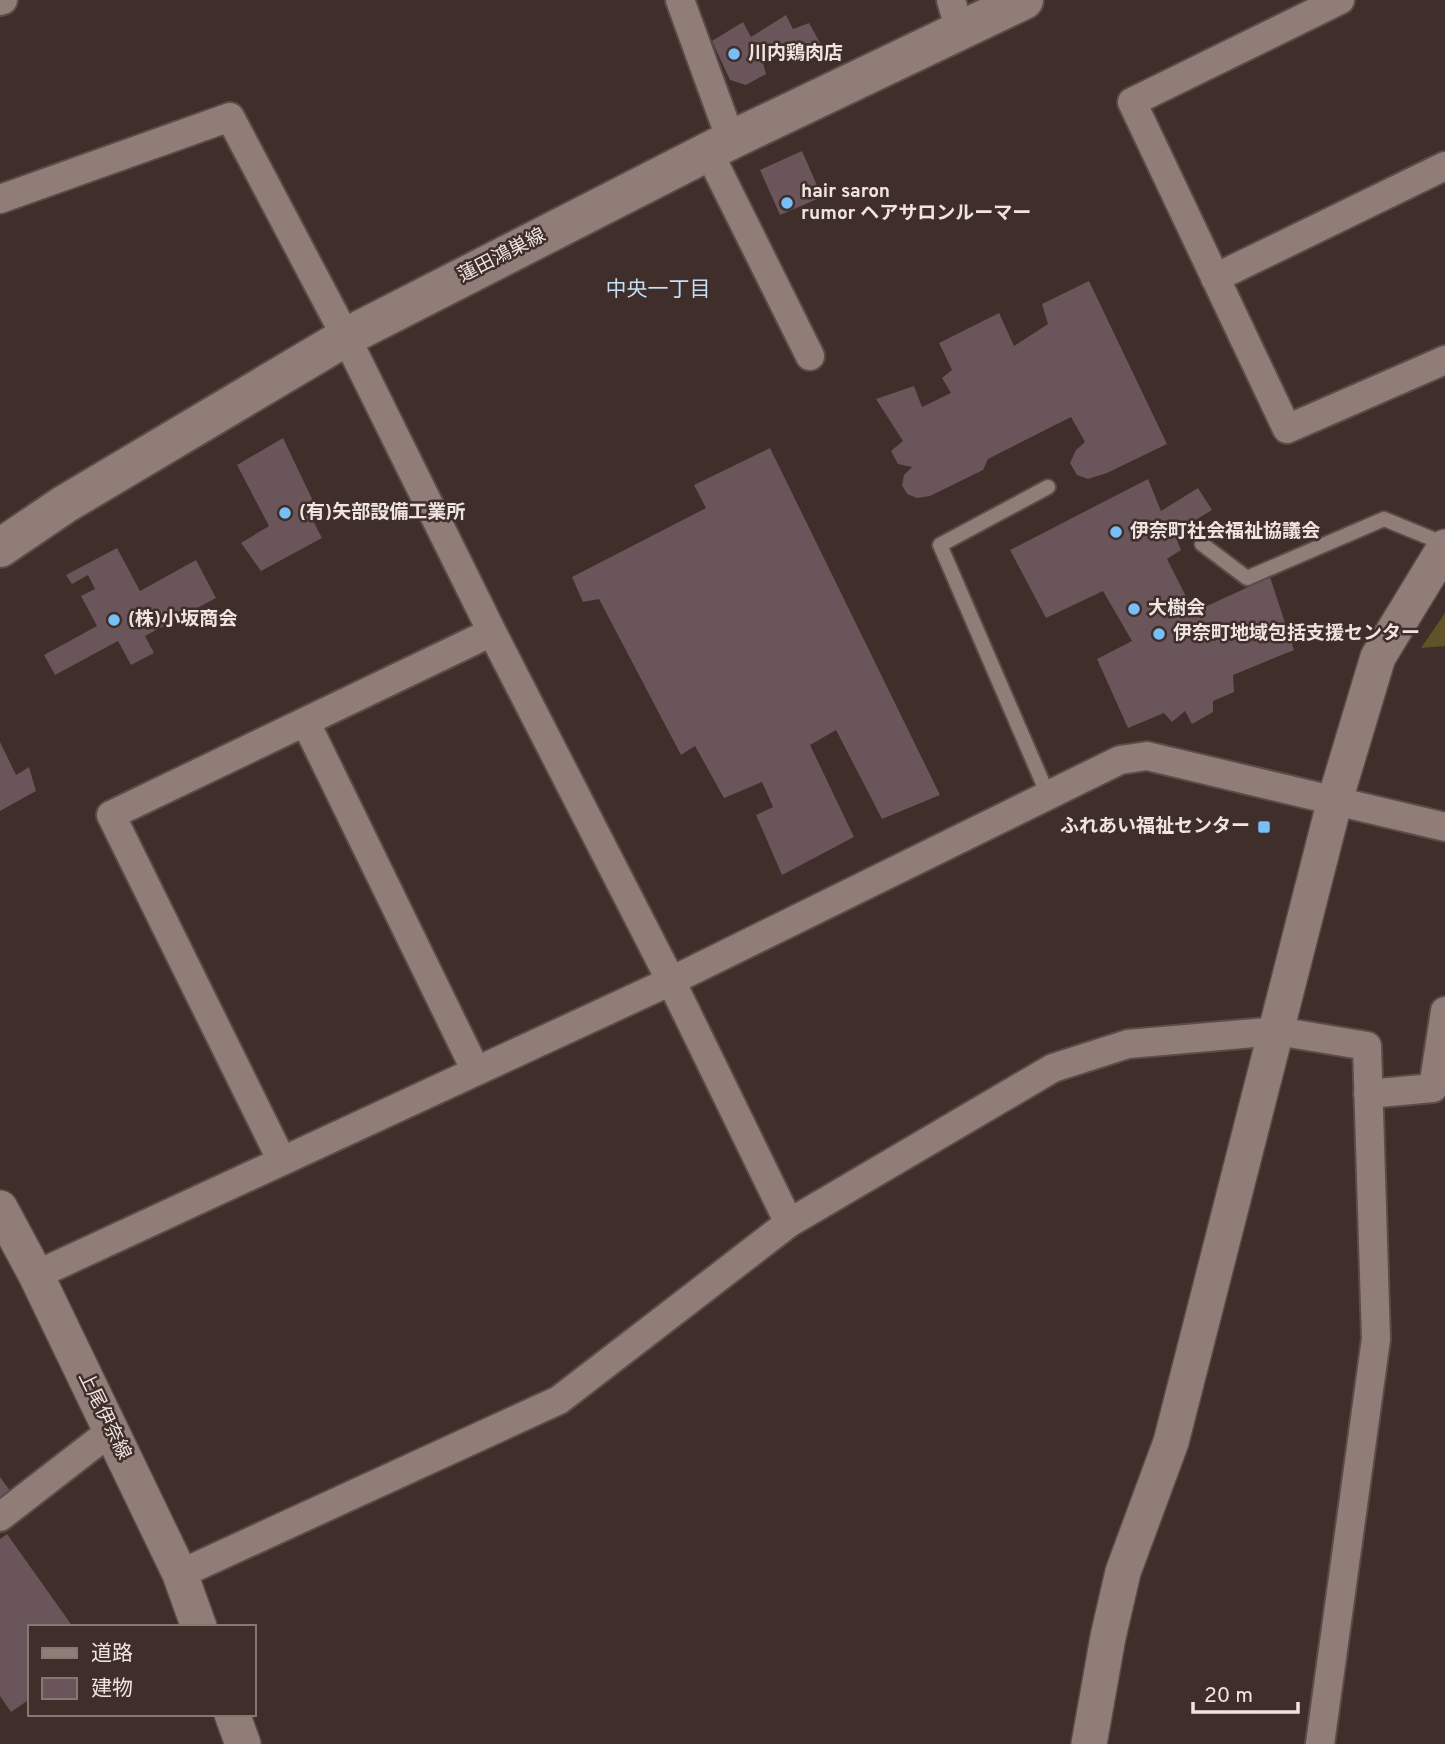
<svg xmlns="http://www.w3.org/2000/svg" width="1445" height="1744" font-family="Overpass,'Noto Sans JP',sans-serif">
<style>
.green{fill:#60532a}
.building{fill:#69555a}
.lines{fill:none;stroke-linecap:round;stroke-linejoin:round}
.service-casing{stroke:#5a4c49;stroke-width:18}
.minor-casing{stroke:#5a4c49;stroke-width:32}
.tertiary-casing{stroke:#5a4c49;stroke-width:38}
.secondary-casing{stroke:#5a4c49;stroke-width:42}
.service{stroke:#917d78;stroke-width:14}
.minor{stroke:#917d78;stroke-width:28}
.tertiary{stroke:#917d78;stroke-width:35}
.secondary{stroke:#917d78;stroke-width:38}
.poi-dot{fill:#77c0f7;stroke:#3f2e2a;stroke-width:2.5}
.labels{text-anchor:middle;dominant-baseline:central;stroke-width:5;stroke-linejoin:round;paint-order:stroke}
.poi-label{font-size:19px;font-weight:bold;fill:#efe4e1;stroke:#3f2e2a;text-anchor:start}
.street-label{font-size:19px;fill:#efe4e1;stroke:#3f2e2a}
.neighbourhood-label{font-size:21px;fill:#c5dff4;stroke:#3f2e2a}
</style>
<rect width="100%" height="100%" fill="#3f2e2a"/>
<path class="green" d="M1445 613V646L1421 648Z"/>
<path class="building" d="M786 15 793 29 809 23 823 48 787 63 779 50 763 63 766 74 746 85 730 80 712 41 743 22 751 37Z
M802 151 822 197 780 215 760 170Z
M1089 281 1167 444 1107 473 1088 479 1077 475 1070 463 1076 450 1085 442 1071 417 988 459 983 470 930 496 917 498 907 494 902 485 904 475 912 467 898 464 891 451 903 441 876 399 914 386 922 407 951 393 942 378 952 370 939 343 999 313 1014 346 1048 324 1042 304Z
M283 438 314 503 307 509 322 538 261 571 241 543 269 526 237 465Z
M770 448 940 795 882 819 836 730 810 745 854 837 782 875 756 815 773 807 762 782 724 798 695 746 681 755 599 599 583 602 572 577 706 508 694 485Z
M1148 479 1161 511 1198 488 1212 510 1174 533 1181 550 1167 559 1194 612 1270 577 1294 650 1233 675 1234 692 1213 701V712L1192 724 1185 711 1172 722 1164 713 1128 728 1097 659 1132 641 1103 591 1046 618 1010 550Z
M117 548 140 591 196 560 216 598 145 636 154 653 131 665 118 641 55 675 44 655 97 626 81 596 95 589 88 575 72 584 66 575Z
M0 742 16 775 29 767 36 791 0 811Z
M0 1477 11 1492 0 1500Z
M7 1534 73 1627H30V1699L11 1712 0 1696V1539Z"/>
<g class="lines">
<defs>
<path id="service" d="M1048 487 940 545 1048 795
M1202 544 1247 578 1384 519 1445 544"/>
<path id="minor" d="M680 0 731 140
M951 0 960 31
M1340 0 1132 102 1287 429 1445 360
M0 1 3 0
M708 151 810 356
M0 199 230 117 346 337 492 632 671 981 789 1223
M1215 278 1445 166
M306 723 476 1071
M1368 1094 1433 1088 1445 1011
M282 1161 111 815 492 632
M36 1275 671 981 1120 760 1147 756 1445 827
M0 1517 111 1431
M180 1574 559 1400 789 1223 1053 1068 1128 1044 1277 1031 1367 1046 1376 1339 1320 1744"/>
<path id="tertiary" d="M0 1208 36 1275 180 1574 199 1627
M232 1714 243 1744
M1089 1744 1108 1637 1123 1572 1171 1442 1335 800 1378 657 1445 547"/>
<path id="secondary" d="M0 548 65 504 346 337 731 140 1024 0"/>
</defs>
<use href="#service" class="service-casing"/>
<use href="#minor" class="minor-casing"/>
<use href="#tertiary" class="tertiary-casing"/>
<use href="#secondary" class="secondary-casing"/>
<use href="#service" class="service"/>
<use href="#minor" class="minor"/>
<use href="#tertiary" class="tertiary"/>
<use href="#secondary" class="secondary"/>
</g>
<g class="poi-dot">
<circle cx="734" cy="54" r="7"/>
<circle cx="787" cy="203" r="7"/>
<circle cx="285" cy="513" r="7"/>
<circle cx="1116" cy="532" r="7"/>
<circle cx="1134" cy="609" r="7"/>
<circle cx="114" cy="620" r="7"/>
<circle cx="1159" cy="634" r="7"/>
<rect x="1257" y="820" width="14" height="14" rx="3.5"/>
</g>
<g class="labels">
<g class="poi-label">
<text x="748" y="54">川内鶏肉店</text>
<text x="801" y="192">hair saron<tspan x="801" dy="22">rumor ヘアサロンルーマー</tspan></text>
<text x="299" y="513">(有)矢部設備工業所</text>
<text x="1130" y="532">伊奈町社会福祉協議会</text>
<text x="1148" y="609">大樹会</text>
<text x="128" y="620">(株)小坂商会</text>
<text x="1173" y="634">伊奈町地域包括支援センター</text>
<text x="1250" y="827" text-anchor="end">ふれあい福祉センター</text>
</g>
<g class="street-label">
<text transform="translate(502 256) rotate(-27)">蓮田鴻巣線</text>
<text transform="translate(104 1416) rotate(64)">上尾伊奈線</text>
</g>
<g class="neighbourhood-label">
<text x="658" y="290">中央一丁目</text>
</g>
</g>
<rect x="28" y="1625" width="228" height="91" fill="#3f2e2a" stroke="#857773" stroke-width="2"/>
<rect x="42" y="1648" width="35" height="10" fill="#917d78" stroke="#857773" stroke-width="2"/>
<text x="91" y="1660" font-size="21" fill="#efe4e1">道路</text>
<rect x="42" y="1678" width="35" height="21" fill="#69555a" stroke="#857773" stroke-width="2"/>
<text x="91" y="1695" font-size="21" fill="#efe4e1">建物</text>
<path d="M1193 1702v10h105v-10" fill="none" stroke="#efe4e1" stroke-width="3.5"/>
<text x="1204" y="1702" font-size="21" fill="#efe4e1" stroke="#3f2e2a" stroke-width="5" paint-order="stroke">20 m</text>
</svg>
